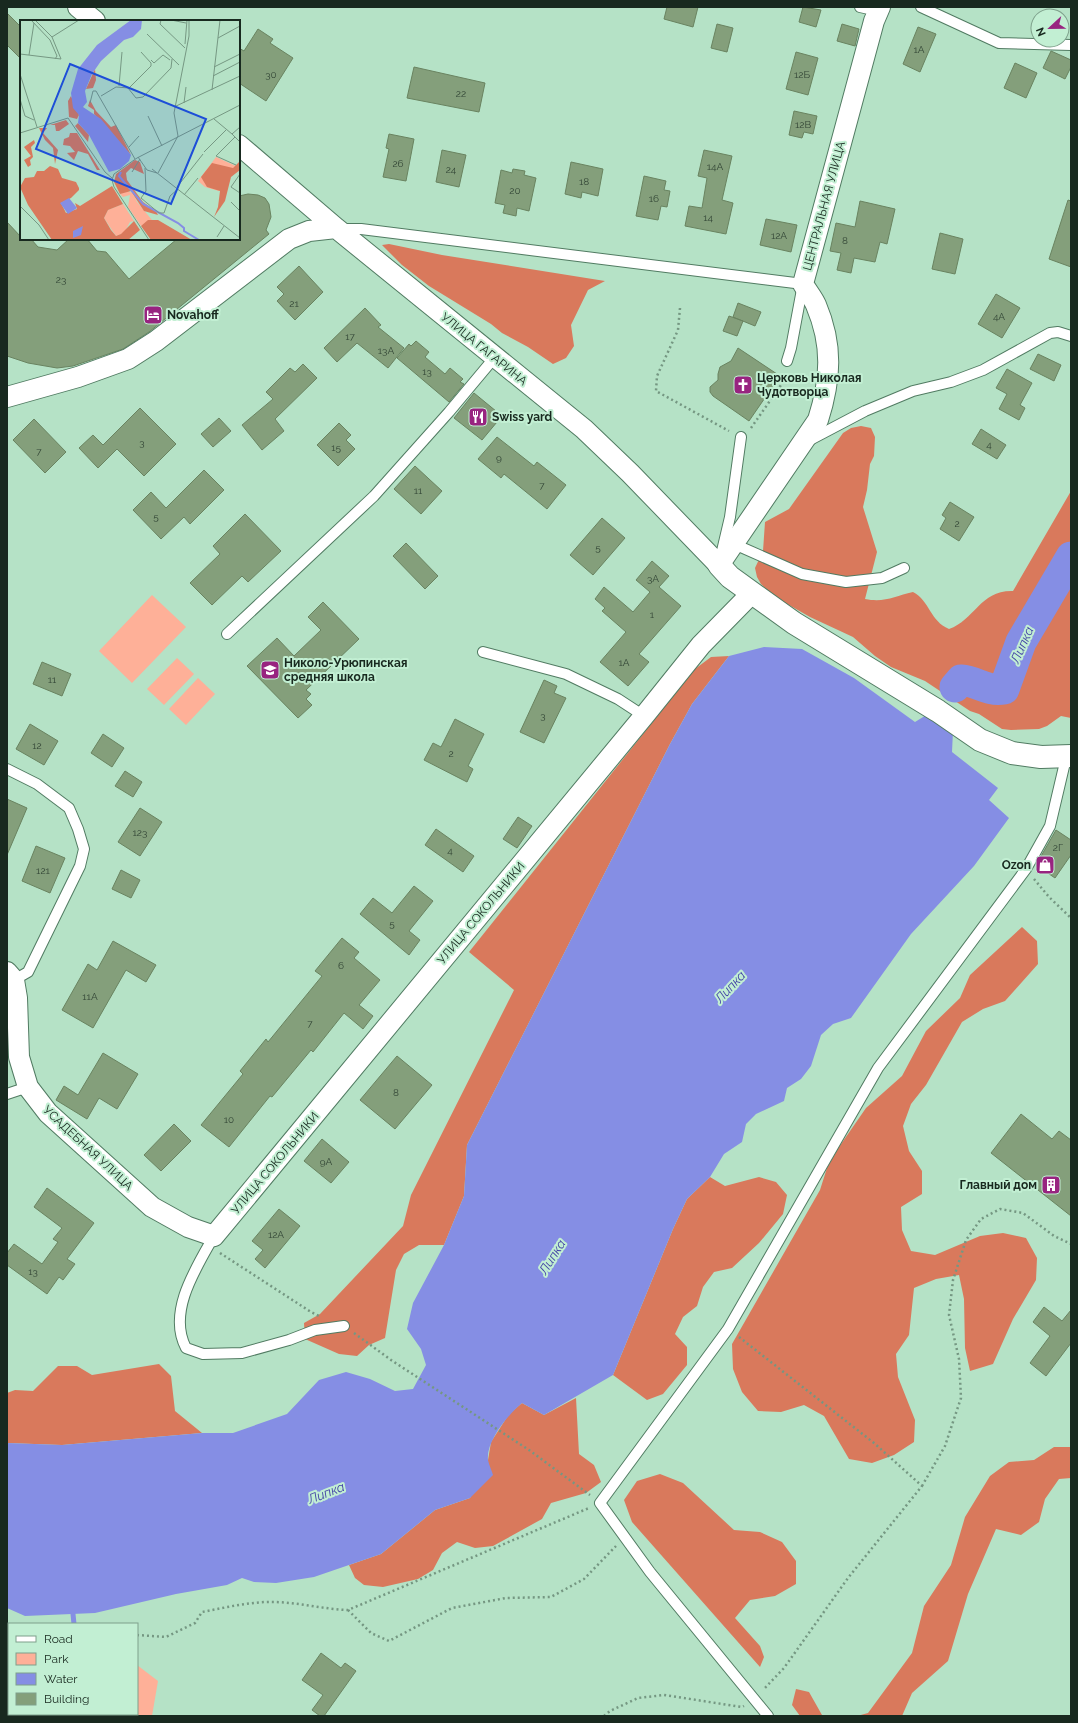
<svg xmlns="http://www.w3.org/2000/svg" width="1078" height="1723" font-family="Raleway,sans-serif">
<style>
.green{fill:#feb098}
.forest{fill:#d9795c}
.water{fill:#858ee4}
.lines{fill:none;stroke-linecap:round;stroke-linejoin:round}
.stream{stroke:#858ee4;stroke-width:5}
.river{stroke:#858ee4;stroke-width:31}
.building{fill:#849f7b;stroke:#698360}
.lane-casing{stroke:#517b62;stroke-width:12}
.street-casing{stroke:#517b62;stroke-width:22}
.secondary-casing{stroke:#517b62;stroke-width:24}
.path{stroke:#759782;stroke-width:2.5;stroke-dasharray:2 3;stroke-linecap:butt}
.lane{stroke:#fff;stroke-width:10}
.street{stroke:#fff;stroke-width:20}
.secondary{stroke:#fff;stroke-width:22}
.labels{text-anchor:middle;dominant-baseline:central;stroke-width:4;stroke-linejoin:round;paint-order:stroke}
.number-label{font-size:10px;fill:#334636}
.street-label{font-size:12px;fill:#18291f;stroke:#c2efd3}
.poi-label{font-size:12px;font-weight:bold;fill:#18291f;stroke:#c2efd3;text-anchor:start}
.water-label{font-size:13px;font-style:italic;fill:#4141a5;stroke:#c2efd3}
.inset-river{fill:none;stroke:#858ee4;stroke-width:2}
.inset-road{fill:none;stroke:#769883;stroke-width:1}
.view{fill:#1d4ed8;fill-opacity:0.15;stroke:#1d4ed8;stroke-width:2}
.inset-edge{fill:none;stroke:#18291f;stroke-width:2}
</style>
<rect width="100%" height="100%" fill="#b5e2c6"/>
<path class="green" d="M152 595 186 627 132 683 99 651Z
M177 658 194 674 164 705 147 689Z
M198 678 215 694 186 725 169 709Z
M137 1665 158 1681 152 1716H71L73 1714H137Z"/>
<path class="forest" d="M389 244 442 255 605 281 588 290 571 325 574 346 566 358 553 364 528 347 502 333 491 324 429 286 402 265 382 245Z
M861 426 871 428 875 437 874 456 870 464 867 490 863 507 877 552 865 599C885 603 895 596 913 592 930 601 930 621 949 629 975 620 980 590 1013 591L1071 491V718L1061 716 1047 726 1039 729 1011 730 1002 729 979 714 970 711 925 681 891 667 875 656 853 637 810 617 775 597 761 584 757 577 755 568 763 551 765 522 789 509 843 433 851 428Z
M729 656 692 704 670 744 467 1145 464 1196 444 1245H419L404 1254 396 1270 385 1338 369 1345 357 1356 339 1354 305 1339 304 1323 320 1314 403 1226 411 1195 514 990 469 952 695 669 711 657Z
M1022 927 1037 941 1038 964 1005 1001 983 1009 962 1022 926 1085 911 1104 903 1126 909 1151 922 1171V1194L901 1207 902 1230 911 1251 935 1255 980 1236 1003 1233 1026 1238 1037 1258 1036 1280 1013 1319 993 1364 970 1371 965 1348 964 1299 959 1275 936 1279 914 1288 909 1335 896 1354 898 1377 915 1420 914 1442 894 1455 872 1463 849 1459 824 1416 804 1405 781 1412 758 1411 742 1392 733 1369 732 1344 820 1190 827 1168 839 1147 866 1108 902 1076 926 1031 960 998 970 975Z
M710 1177 725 1186 759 1177 776 1182 787 1195 783 1214 759 1243 732 1268 714 1272 703 1287 697 1306 683 1317 675 1334 687 1347V1365L663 1394 647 1400 613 1375 673 1229 687 1199Z
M159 1364 171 1376 175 1411 202 1433 62 1445 7 1443V1393L15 1390 33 1391 58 1366H77L92 1375Z
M576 1398 579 1454 594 1465 601 1482 586 1493 551 1503 542 1519 493 1546 475 1548 457 1542 442 1553 433 1570 418 1579 383 1587 364 1585 355 1578 349 1565 381 1554 435 1510 470 1498 488 1460 491 1442 509 1414 522 1403 544 1415Z
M1054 1447H1071V1478L1059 1479 1045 1499 1039 1522 1021 1535 996 1529 968 1594 948 1661 912 1693 902 1716H857L868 1713 912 1653 924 1606 951 1565 965 1517 990 1476 1009 1462 1034 1460Z
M660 1474 683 1483 734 1530 760 1532 782 1542 796 1561V1584L775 1596 750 1600 735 1618 760 1646 764 1657 760 1667 632 1522 624 1500 637 1481Z
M796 1689 809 1692 822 1715 826 1716H800L792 1705Z"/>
<path class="water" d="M764 647 802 649 854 678 915 722 928 714 953 731 952 752 998 788 989 800 1009 818 974 866 911 934 851 1018 833 1024 821 1035 811 1066 801 1079 787 1088 784 1101 756 1114 746 1124 742 1142 724 1154 710 1177 687 1199 673 1229 613 1375 544 1415 522 1403C508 1415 486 1441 488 1460 489 1465 492 1471 493 1475L470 1498 435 1510 381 1554 314 1577 276 1583 254 1582 242 1578 227 1585 176 1594 95 1613 25 1616 7 1608V1443L62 1445 202 1433H233L287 1414 319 1380 346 1372 370 1379 395 1391 413 1389 426 1365 421 1349 407 1329 413 1303 444 1245 464 1196 467 1145 670 744 692 704 729 656Z"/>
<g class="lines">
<path class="stream" d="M73 1614 74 1624"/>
<path class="river" d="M955 687 961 680C977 681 987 692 1004 689L1021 642 1071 557"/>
</g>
<path class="building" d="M667 7H698L693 27 664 19Z
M803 7 821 10 816 27 799 22Z
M7 13 21 27V59L7 45Z
M717 24 733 28 727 52 711 48Z
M842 24 859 29 855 46 837 41Z
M918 27 936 34 920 72 903 64Z
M258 29 273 39 270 43 293 58 266 101 239 83V48L244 51Z
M1051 51 1071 60V67L1065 79 1043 68Z
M796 52 818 58 808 95 786 89Z
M1015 63 1037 73 1026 98 1004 88Z
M414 67 485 83 479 112 407 98Z
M794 111 817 116 813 134 804 132 802 138 789 135Z
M389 134 414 139 406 181 383 177 389 149 386 148Z
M442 150 466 155 459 187 436 182Z
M704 150 732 156 722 200 733 203 726 234 685 226 689 206 702 208 707 178 698 176Z
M571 162 603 169 598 196 582 192 581 198 565 194Z
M513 169 525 171 524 175 536 178 529 211 517 208 516 216 503 213 505 205 495 203 501 170 512 173Z
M644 176 666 181 664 190 670 191 667 207 661 206 658 220 636 216Z
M248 194 258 195 265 198 269 204 271 217 266 230 269 234 149 332 123 349 73 366 57 368 28 363 7 356V222L21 237V239H31L38 247 57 250 69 239H87L97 251 106 252 129 279 177 239H239V196Z
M1068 200 1071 201V267L1049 259Z
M860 201 895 209 887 244 880 242 875 262 854 258 851 273 837 270 841 253 830 251 836 223 855 227Z
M766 219 797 225 791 252 760 245Z
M940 233 963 239 955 274 932 269Z
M299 266 323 292 295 320 277 301 284 294 277 287Z
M996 294 1020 308 1002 338 978 324Z
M738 303 761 312 755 326 733 317Z
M365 308 381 325 378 327 404 348 388 368 357 343 337 362 324 348Z
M729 316 743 321 737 336 723 331Z
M416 341 429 352 425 357 445 374 450 368 463 379 460 382 464 384 449 402 397 358 409 344 411 346Z
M738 348 780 376 749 421 713 396 710 392V387L718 380V374L720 367 731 361Z
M1038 354 1061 365 1054 381 1030 369Z
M303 364 317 378 275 419 284 431 262 450 242 425 273 399 266 392 290 368 295 372Z
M1007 369 1032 383 1020 405 1025 408 1019 420 999 409 1007 394 996 388Z
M474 393 502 416 482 440 454 418Z
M140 408 176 444 144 476 117 449 98 468 79 448 93 435 103 445Z
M219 418 231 431 213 447 201 434Z
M34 419 66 452 45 473 13 440Z
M339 423 351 435 346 440 355 449 338 466 317 445Z
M981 429 1006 445 997 459 972 444Z
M497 437 534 466 537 462 566 485 547 509 504 474 501 478 478 459Z
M415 466 442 491 421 514 394 489Z
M204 470 224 490 190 524 184 517 161 539 133 510 151 492 166 508Z
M950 502 974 517 959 541 940 529 946 518 942 515Z
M245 514 281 551 248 582 242 576 212 605 190 583 220 554 213 546Z
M602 518 625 538 593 575 570 555Z
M406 543 438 576 425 589 393 556Z
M652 561 669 576 659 587 681 606 639 654 649 662 628 686 600 662 626 632 602 611 605 608 595 599 604 587 633 612 650 592 636 580Z
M323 602 359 639 306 690 311 694 306 699 312 705 298 718 247 666 277 638 294 656 321 630 308 617Z
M42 662 71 674 62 696 33 684Z
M544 680 557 686 554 693 566 698 544 743 520 732Z
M455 719 484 734 468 766 473 769 467 782 424 760 433 743 441 747Z
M30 724 58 741 44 765 16 749Z
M103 734 124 748 112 767 91 753Z
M125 771 142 782 133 797 115 786Z
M7 799 27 808 7 855Z
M140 808 162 822 140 856 118 842Z
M518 817 532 826 517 848 503 839Z
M436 829 474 856 463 872 425 845Z
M1056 830 1071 840V855L1055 878 1036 865Z
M36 846 65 858 50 893 22 881Z
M121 870 140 880 131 898 112 889Z
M414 886 433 901 409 931 420 940 409 955 360 914 373 898 392 913Z
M342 938 359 952 354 958 380 980 359 1005 373 1016 363 1029 344 1013 313 1052 311 1050 272 1097 270 1096 229 1147 201 1125 243 1074 240 1071 266 1039 268 1042 322 976 315 971Z
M113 941 156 965 146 982 126 970 93 1028 62 1010 88 964 97 970Z
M103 1053 138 1074 117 1109 99 1098 87 1119 56 1100 64 1086 78 1095Z
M397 1056 432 1085 395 1129 360 1100Z
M1021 1114 1052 1139 1059 1131 1071 1140V1216L991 1153Z
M174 1124 191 1141 161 1171 144 1155Z
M322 1139 349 1162 331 1183 304 1161Z
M47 1188 94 1223 67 1259 75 1264 63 1280 59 1277 47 1294 7 1265V1253L14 1244 42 1264 58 1242 53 1239 62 1228 34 1207Z
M279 1209 300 1226 265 1268 255 1259 263 1250 252 1241Z
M1044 1307 1062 1321 1071 1310V1343L1046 1376 1030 1363 1050 1336 1033 1322Z
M321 1653 341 1668 345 1663 356 1671 324 1716H320L312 1710 323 1695 302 1680Z"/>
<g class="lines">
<defs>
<path id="lane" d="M860 7 878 11
M921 7 999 43 1071 45
M340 229H361L803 284 791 348 787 361
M808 441 865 411 913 391 951 382 983 370 1050 333 1058 332 1071 336
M734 544 802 574 846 582 882 578 904 568
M722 551 730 517 741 437
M227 634 374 496 449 412 495 357
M483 652 566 674 618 699 644 716
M7 769 37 784 69 808 78 829 84 849 80 866 28 972 14 980
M7 1094 28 1087
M214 1236C196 1268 167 1312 186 1348L203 1354 242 1353 289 1340 315 1330 344 1326
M768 1716 650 1572 600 1503 728 1329 878 1068 1026 869 1050 826 1066 758"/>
<path id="street" d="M78 7 95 21
M239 145 336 228 584 429 630 473 719 565 818 420C831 379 833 345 816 305 813 298 807 291 803 284L874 21 880 7
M7 397 78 377 128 359 156 341 289 239 309 231 336 228
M7 972 14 980 17 998 19 1057 28 1087 48 1113 152 1207 188 1227 214 1236 644 716 701 645 752 593"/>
<path id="secondary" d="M719 565 730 577 794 623 938 711 980 740 1012 753 1041 757 1071 756"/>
</defs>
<use href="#lane" class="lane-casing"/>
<use href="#street" class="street-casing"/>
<use href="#secondary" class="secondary-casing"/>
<path class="path" d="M680 308 678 330 657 376 656 391 729 431
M751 428 788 375
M1034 879 1049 897 1071 918
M220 1253 311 1312 319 1316
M354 1333 391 1360 529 1450 590 1495
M739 1337 874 1443 922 1486 848 1578 784 1668 763 1690
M922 1486 945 1446 961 1398 959 1359 949 1315 953 1280 966 1240 981 1219 1000 1209 1023 1213 1054 1236 1071 1244
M348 1610 371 1633 389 1641 452 1608 506 1598 551 1597 584 1579 616 1546
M7 1628H9
M137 1635 166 1637 195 1623 202 1612C223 1608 244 1603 266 1602 293 1601 321 1609 348 1610L589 1508
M604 1716 610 1711 638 1698 664 1695 742 1707 744 1706"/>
<use href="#lane" class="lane"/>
<use href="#street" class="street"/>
<use href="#secondary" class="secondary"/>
</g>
<defs>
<symbol id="hotel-square" viewBox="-11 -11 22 22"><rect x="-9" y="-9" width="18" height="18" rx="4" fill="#982480" stroke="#c2efd3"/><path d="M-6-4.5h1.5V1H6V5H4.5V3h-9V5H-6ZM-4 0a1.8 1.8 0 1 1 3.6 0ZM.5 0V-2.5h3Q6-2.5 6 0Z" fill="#fff"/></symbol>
<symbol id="church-square" viewBox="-11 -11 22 22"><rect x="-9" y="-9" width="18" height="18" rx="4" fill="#982480" stroke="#c2efd3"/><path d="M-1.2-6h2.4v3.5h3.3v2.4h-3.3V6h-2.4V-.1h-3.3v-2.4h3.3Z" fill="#fff"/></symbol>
<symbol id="restaurant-square" viewBox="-11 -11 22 22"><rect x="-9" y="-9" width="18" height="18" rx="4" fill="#982480" stroke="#c2efd3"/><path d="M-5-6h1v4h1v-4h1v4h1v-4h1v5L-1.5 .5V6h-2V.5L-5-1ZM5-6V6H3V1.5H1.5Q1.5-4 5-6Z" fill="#fff"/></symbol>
<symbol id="school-square" viewBox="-11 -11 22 22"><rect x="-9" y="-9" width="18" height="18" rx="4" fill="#982480" stroke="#c2efd3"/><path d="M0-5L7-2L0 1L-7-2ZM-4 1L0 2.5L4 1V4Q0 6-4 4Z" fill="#fff"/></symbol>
<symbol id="shop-square" viewBox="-11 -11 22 22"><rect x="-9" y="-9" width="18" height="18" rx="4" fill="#982480" stroke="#c2efd3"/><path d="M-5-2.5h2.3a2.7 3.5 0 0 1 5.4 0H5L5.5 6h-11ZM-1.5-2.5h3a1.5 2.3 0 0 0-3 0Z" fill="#fff"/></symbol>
<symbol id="building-square" viewBox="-11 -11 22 22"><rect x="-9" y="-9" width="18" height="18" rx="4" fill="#982480" stroke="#c2efd3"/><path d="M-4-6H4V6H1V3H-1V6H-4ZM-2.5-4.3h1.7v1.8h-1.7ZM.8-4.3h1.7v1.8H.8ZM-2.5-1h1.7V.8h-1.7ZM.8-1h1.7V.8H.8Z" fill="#fff"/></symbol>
</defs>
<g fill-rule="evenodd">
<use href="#hotel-square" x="142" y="304" width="22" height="22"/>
<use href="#church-square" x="732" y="374" width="22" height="22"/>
<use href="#restaurant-square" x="467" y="406" width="22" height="22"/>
<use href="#school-square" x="259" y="659" width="22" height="22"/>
<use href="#shop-square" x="1034" y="854" width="22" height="22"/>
<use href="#building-square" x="1040" y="1174" width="22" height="22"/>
</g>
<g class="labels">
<g class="number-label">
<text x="919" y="49">1А</text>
<text x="271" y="74">30</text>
<text x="802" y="74">12Б</text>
<text x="461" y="93">22</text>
<text x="803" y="124">12В</text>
<text x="398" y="163">26</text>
<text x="715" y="166">14А</text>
<text x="451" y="169">24</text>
<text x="584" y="181">18</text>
<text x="515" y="190">20</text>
<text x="654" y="198">16</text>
<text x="708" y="217">14</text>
<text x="779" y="235">12А</text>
<text x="845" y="240">8</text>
<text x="61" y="279">23</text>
<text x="294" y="303">21</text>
<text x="999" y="316">4А</text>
<text x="350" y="336">17</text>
<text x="386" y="350">13А</text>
<text x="427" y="371">13</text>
<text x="142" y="442">3</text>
<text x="989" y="444">4</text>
<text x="336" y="447">15</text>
<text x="39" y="451">7</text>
<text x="499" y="457">9</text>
<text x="542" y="485">7</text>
<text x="418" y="490">11</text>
<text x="156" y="516">5</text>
<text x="957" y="523">2</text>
<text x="598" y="547">5</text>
<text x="653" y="578">3А</text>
<text x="652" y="614">1</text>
<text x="624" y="662">1А</text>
<text x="52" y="679">11</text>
<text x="543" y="715">3</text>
<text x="37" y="745">12</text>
<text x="451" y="753">2</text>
<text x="140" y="832">123</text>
<text x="1058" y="847">2Г</text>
<text x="450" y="850">4</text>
<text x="43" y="870">121</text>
<text x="392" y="923">5</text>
<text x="341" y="965">6</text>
<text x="90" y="996">11А</text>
<text x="310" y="1023">7</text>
<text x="396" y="1092">8</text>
<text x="229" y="1119">10</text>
<text x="326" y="1161">9А</text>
<text x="276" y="1234">12А</text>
<text x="33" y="1271">13</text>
</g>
<g class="street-label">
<text transform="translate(824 206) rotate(-75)">ЦЕНТРАЛЬНАЯ УЛИЦА</text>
<text transform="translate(484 349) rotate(39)">УЛИЦА ГАГАРИНА</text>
<text transform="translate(481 913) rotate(-50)">УЛИЦА СОКОЛЬНИКИ</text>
<text transform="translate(88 1148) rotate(43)">УСАДЕБНАЯ УЛИЦА</text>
<text transform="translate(275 1163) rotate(-50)">УЛИЦА СОКОЛЬНИКИ</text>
</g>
<g class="poi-label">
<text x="167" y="315">Novahoff</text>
<text x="757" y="378">Церковь Николая<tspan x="757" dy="14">Чудотворца</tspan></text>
<text x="492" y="417">Swiss yard</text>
<text x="284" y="663">Николо-Урюпинская<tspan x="284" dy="14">средняя школа</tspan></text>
<text x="1031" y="865" text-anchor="end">Ozon</text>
<text x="1037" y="1185" text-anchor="end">Главный дом</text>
</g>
<g class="water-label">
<text transform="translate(1022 645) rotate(-66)">Липка</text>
<text transform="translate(730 987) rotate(-47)">Липка</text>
<text transform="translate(552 1257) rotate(-58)">Липка</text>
<text transform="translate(326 1493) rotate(-21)">Липка</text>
</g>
</g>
<g transform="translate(20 20)">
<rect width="220" height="220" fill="#b5e2c6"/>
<path d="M196 137 216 146 199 171 185 167 178 161ZM106 171 113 173 117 182 132 200 121 206 108 187 110 175 103 177 100 174ZM103 184 114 201 110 202 104 213 96 216 84 198 88 190Z" fill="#feb098"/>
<path d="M75 49 76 60 73 68 66 69ZM51 76 59 95 57 99 49 97 48 81ZM70 80 76 91 91 107 96 105 111 135 74 94V90L68 86ZM46 100 49 104 39 111H36L35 105H30ZM58 103 69 115 68 122 55 106ZM19 108H27L23 113 38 130 35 144 33 128 25 120ZM50 113H57L80 150H77L68 134 58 131 54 140 47 133 55 132 50 126 43 125 44 119 49 117ZM14 120 15 123 11 127 13 137 10 140 11 145 8 147 4 140 11 136 4 127ZM115 140 120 142 124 154 111 148 106 153 107 160 123 182 136 191 138 195 124 191 111 171 100 174 94 162 96 154ZM220 141V150L211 157 205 181 194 197 198 187 200 171 187 167 181 157 192 143 213 148ZM30 146 38 149 42 158 56 162 59 168V170L51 178 41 183 46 193 57 189 55 183 60 186 92 166 103 184 88 190 84 198 91 210 96 216 101 214 114 201 120 210 108 220H32L8 185 0 167 5 158 14 157 17 151H24ZM128 200H138L172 220H131L121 206Z" fill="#d9795c"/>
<path d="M111 0H122L121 9 113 17 104 20 81 41 72 54 65 71 67 82 63 87 81 99 111 135 109 141 100 149 89 152 69 115 58 103 59 95 53 88 51 73 58 49 77 25ZM49 178 57 188 48 194 40 183ZM63 206 61 215 53 218V211Z" fill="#858ee4"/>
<path class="inset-river" d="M101 152 99 156 123 184 158 203 164 208V211L179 220"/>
<path class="inset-road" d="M11 0 30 20 37 36 35 39M141 0 140 4 165 28M151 0 166 3M127 14 159 45M32 17 59 0M198 18 220 6M165 24 167 0M0 34 41 39 32 17 15 0M9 35 14 3M131 40 134 43 143 35 150 40M194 47 220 34M0 54 17 107M193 56 220 42M99 66 102 32M108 68 116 78 123 77 151 48 152 39M192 70 200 0M81 76 96 67 109 68 131 46V43L121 32M0 79 5 96 14 100M70 83 73 71H76L115 139M164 83 166 67M154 87 220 56M128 96 142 126M194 99 212 114M220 107 212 114 220 122M0 113 48 98 85 152 92 158M215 117 196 136 216 145M109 127 119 116M184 132 206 110M118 137 127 150 137 153M125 148 126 171 121 178 139 193H144L150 176 158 169M132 149 220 218M112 152 120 139M138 153 158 116 154 93 169 16V0M220 154 211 167 220 173M157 167 183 134M164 175 178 158M211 182 220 191M0 186 19 205 29 220M197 217 204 206M129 220 94 167 92 160 94 154 117 138 220 85"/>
<path class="view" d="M50 44 186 99 151 184 16 129Z"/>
<rect width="220" height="220" class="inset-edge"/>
</g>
<rect width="1078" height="1723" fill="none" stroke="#18291f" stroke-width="16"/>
<rect x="8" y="1623" width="130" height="92" fill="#c2efd3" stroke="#7ea08b"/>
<rect x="16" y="1636" width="20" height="6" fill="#ffffff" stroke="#7ea08b"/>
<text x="44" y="1643" font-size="12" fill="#18291f">Road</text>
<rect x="16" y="1653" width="20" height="12" fill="#feb098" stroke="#7ea08b"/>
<text x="44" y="1663" font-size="12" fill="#18291f">Park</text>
<rect x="16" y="1673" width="20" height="12" fill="#858ee4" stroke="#7ea08b"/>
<text x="44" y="1683" font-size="12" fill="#18291f">Water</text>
<rect x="16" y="1693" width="20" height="12" fill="#849f7b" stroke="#7ea08b"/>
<text x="44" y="1703" font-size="12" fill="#18291f">Building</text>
<g transform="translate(1050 28) rotate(248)"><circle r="19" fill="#c2efd3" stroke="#7ea08b"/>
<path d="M0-3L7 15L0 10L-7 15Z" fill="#982480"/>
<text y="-6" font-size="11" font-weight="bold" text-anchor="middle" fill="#18291f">N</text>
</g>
</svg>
